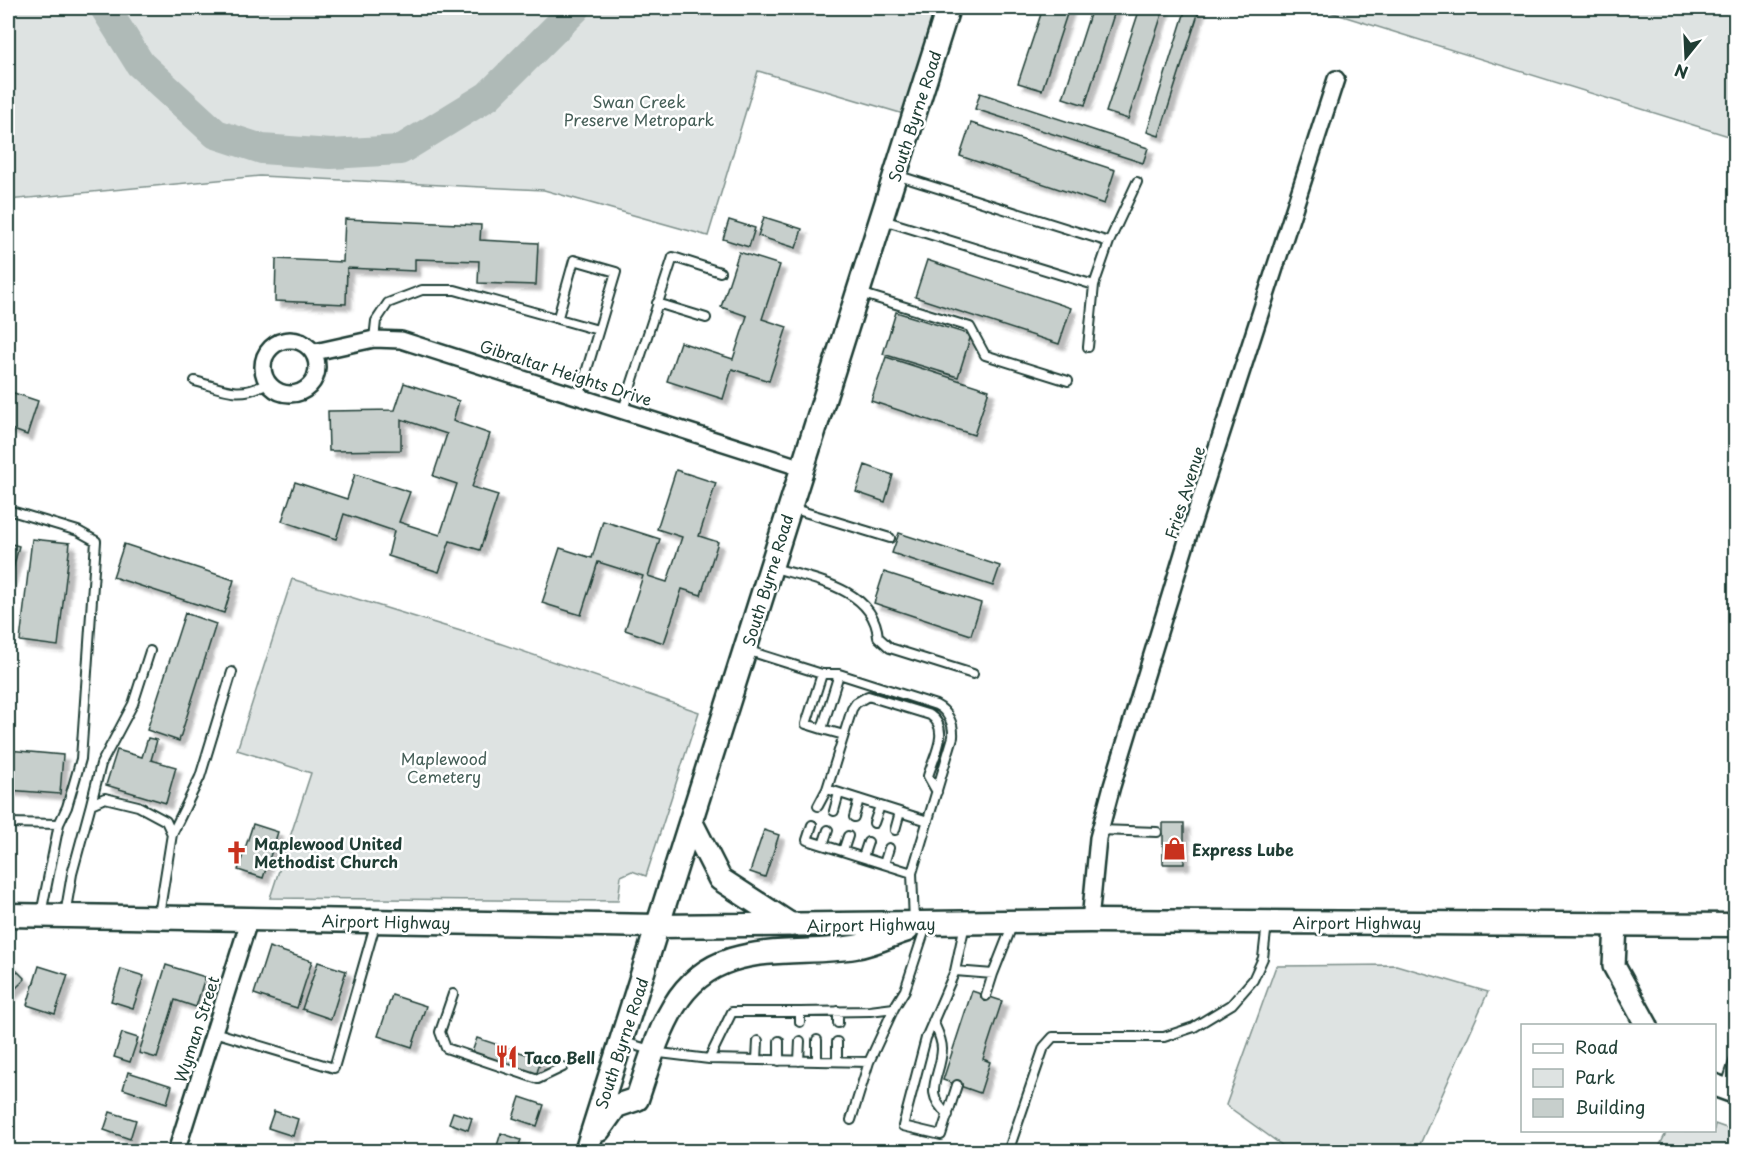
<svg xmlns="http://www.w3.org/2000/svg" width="1743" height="1159" font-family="'Playpen Sans',sans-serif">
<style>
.green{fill:#dee3e2;stroke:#7e908b;stroke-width:1.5}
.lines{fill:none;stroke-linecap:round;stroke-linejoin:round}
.river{stroke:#afbab7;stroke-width:30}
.building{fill:#c7cfcc;stroke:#1f3d34;stroke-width:1.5;filter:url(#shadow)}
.lane-casing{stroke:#1f3d34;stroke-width:12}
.street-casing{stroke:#1f3d34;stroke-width:20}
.secondary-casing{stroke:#1f3d34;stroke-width:26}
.primary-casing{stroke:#1f3d34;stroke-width:27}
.lane{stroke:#fff;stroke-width:8}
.street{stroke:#fff;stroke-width:15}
.secondary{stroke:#fff;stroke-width:21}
.primary{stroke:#fff;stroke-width:22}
.labels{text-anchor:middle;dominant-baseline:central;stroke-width:5;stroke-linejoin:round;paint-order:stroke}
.park-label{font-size:16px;fill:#455e57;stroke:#fff}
.street-label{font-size:16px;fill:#1f3d34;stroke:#fff}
.poi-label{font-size:16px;font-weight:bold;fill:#1f3d34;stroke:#fff;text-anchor:start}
</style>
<defs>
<filter id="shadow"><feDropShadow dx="5.5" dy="5.5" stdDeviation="1.5" flood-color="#0004"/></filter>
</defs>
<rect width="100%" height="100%" fill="#fff"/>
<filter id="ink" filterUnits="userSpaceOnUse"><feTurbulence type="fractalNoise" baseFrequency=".0167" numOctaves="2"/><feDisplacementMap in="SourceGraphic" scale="12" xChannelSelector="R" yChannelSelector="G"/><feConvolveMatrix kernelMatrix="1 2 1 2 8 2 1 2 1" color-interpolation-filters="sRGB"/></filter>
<g filter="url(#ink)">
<path class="green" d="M8 8H948L914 117 758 71 708 236 544 190 260 176 8 200Z
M1317 8H1735V138Z
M292 579 490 640 699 712 646 876 632 871 621 876 618 901 270 898 311 773 237 750Z
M1396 965 1488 992 1417 1151H1290L1226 1105 1276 966Z
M1715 1124 1735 1131V1151H1657L1667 1131 1714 1130Z"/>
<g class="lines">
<path class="river" d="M105 8 140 64 216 134 262 149 331 154 400 150 488 96 576 8"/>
</g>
<path class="building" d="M1043 8H1069L1042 90 1018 83Z
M1092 8H1116L1085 105 1063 98Z
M1140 8H1164L1128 119 1106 112Z
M1186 8H1200L1159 136 1147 132Z
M980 93 1148 148 1143 163 975 109Z
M971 123 1115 170 1104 204 960 156Z
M764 217 802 229 796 248 758 236Z
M345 219 481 225 480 240 538 243 536 285 478 283 479 261 415 259V271L347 268 346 304 275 301 276 259 343 262Z
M729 220 755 228 749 247 723 239Z
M739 252 780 265 762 319 787 327 769 381 732 369 723 399 667 381 680 342 733 359 747 316 721 307Z
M927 260 1071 308 1059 344 915 297Z
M896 312 971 335 958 377 883 354Z
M886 357 989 390 974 435 871 401Z
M404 383 459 401 453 421 490 434 472 487 498 495 480 550 450 541 439 572 388 556 394 531 344 514 336 539 282 521 295 482 347 499 355 474 410 492 399 522 440 535 457 484 433 476 447 434 401 419V450L329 451 328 411 395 410Z
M8 391 38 401 27 435 8 428Z
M865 465 893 475 885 502 856 492Z
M676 470 716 483 699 536 718 542 701 595 682 589 664 643 625 630 643 576 598 562 581 615 542 603 560 548 592 558 603 521 660 539 648 576 667 582 682 537 657 529Z
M899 533 1000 566 993 586 892 553Z
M32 539 70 543 58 646 20 641Z
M8 543 19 546 9 584 8 583Z
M124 544 234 580 224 613 113 577Z
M884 572 981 603 971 635 874 603Z
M185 613 216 624 179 741 147 730Z
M148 738 157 740 151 760 176 767 166 803 106 785 117 750 142 757Z
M8 750 63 755 60 794 8 790Z
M1163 823H1184V864H1163Z
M253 824 278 832 263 878 238 870Z
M764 830 779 835 765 877 750 872Z
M269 947 312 961 297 1008 254 994Z
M8 962 25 979 8 996Z
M318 962 346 971 331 1019 302 1009Z
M166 965 205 977 196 1007 175 1000 157 1058 139 1053Z
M39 966 68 975 55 1014 27 1005Z
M121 969 144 976 133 1008 111 1001Z
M972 991 1002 1001 983 1059 990 1062 980 1093 943 1080Z
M392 995 426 1006 412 1047 378 1036Z
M122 1033 138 1038 130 1062 114 1057Z
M477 1038 541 1059 536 1076 471 1055Z
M128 1072 172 1086 167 1103 123 1089Z
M520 1097 544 1105 537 1126 513 1118Z
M274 1111 298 1119 293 1136 268 1128Z
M110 1112 136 1120 130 1139 104 1130Z
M453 1112 472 1118 468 1130 449 1123Z
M501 1133 521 1140 517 1150 522 1152H495Z"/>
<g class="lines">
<defs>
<path id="lane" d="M883 220 1094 285 1109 242 896 175
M1109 242 1137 182
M860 293 970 327 985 355 1068 381
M657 303 706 318
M558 317 574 260 616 272 579 396
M374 339 376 321 388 303 422 290H455L598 330
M1088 347 1094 285
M195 381C223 389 240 399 267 383
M623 410 673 257 720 272
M791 508 890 538
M8 510 78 531 96 541 81 759 67 807 59 824 8 823
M774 568C812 579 874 588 878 637L890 648 973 674
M746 650 822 674 806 724 822 729 839 674
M822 674H839L936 705C948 711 954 724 953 737L912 873 914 922
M822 729 844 735
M827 789 928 821
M91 804 101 764 133 704 150 651
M818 806 827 789 852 709 856 703 868 696 930 715C951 729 934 756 928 776L937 792
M834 811 839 793
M854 817 859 799
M874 823 880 806
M812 825 807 840 912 873
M895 830 900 812
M1100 830 1157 832
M172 834 200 777 232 672
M823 845 828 830
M843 851 848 836
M863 857 868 842
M884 864 889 848
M41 914 59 824
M65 915 72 874 91 804 105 798 138 806 166 821 172 834 159 915
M965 924 955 971 993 974 1012 926
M955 971 926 1038 903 1126 941 1135 957 1085
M453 994 440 1032 446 1048 538 1079 563 1067
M986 996 993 974
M933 1021C937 1030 942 1039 942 1049 941 1078 921 1091 948 1115
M800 1022V1012L870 1011 894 1008 905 990 926 926
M838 1023V1011
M214 1032 334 1068 375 925
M817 1040V1061
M624 1042 660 1053 709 1059 869 1062
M709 1059 732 1012H800
M757 1060 758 1041
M779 1061V1041
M799 1061 800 1041
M837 1061V1042
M1725 1089 1736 1056
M851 1120 869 1062 894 1008
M1008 1152 1044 1047 1053 1037H1164L1194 1027 1232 1004 1253 980 1263 958 1267 923"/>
<path id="street" d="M263 367a27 27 0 1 1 54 0a27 27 0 1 1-54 0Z
M315 352 374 339 401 340 802 468
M1090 921 1098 838 1112 786 1189 534 1336 79
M176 1152 250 918"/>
<path id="secondary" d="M1616 924 1614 966 1647 1026
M1714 1085 1736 1093"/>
<path id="primary" d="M691 822 720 879 791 925
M8 915 658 926 1090 921 1736 925
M599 1130 616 1106 637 1099C648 1067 657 1034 674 1006 715 937 788 957 855 947 873 944 891 935 907 930
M586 1152 948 8"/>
</defs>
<use href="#lane" class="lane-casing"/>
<use href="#street" class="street-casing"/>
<use href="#secondary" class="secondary-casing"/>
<use href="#primary" class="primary-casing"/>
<use href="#lane" class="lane"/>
<use href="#street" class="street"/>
<use href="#secondary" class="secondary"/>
<use href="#primary" class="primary"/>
</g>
</g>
<defs>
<symbol id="shop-bare" viewBox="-9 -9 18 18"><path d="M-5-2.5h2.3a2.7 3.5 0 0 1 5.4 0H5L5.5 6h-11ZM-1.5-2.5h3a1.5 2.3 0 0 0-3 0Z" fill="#c8321e" stroke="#fff" stroke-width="2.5" paint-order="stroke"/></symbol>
<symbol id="church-bare" viewBox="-9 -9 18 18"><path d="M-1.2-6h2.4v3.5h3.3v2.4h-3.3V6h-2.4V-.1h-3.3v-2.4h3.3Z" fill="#c8321e" stroke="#fff" stroke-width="2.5" paint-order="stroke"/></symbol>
<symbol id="restaurant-bare" viewBox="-9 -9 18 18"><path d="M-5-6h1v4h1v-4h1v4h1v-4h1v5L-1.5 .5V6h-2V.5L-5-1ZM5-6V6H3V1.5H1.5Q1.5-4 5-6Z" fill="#c8321e" stroke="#fff" stroke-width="2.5" paint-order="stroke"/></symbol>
</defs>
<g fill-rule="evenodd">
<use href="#shop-bare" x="1158" y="832" width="33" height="33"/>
<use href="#church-bare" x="220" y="836" width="33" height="33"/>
<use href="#restaurant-bare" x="490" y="1040" width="33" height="33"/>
</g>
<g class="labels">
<g class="park-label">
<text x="639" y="101">Swan Creek<tspan x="639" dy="18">Preserve Metropark</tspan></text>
<text x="444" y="758">Maplewood<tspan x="444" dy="18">Cemetery</tspan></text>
</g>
<g class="street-label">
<text transform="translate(914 116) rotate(-72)">South Byrne Road</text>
<text transform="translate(566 372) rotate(18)">Gibraltar Heights Drive</text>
<text transform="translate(1184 492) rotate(-72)">Fries Avenue</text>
<text transform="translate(767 580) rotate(-73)">South Byrne Road</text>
<text transform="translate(386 921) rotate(1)">Airport Highway</text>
<text x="1357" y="922">Airport Highway</text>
<text transform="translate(871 924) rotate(-1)">Airport Highway</text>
<text transform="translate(196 1029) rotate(-72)">Wyman Street</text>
<text transform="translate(621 1043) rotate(-72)">South Byrne Road</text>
</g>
<g class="poi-label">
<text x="254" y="843">Maplewood United<tspan x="254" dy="18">Methodist Church</tspan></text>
<text x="1192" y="849">Express Lube</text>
<text x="524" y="1057">Taco Bell</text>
</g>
</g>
<rect width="1743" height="1159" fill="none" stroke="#fff" stroke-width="30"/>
<rect x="15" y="15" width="1713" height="1129" fill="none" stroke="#1f3d34" stroke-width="2" filter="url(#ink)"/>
<rect x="1521" y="1024" width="195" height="108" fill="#ffffff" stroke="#a5b1ae" stroke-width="1.5"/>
<rect x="1533" y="1044" width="30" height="9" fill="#ffffff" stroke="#a5b1ae" stroke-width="1.5"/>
<text x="1575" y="1054" font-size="18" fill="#1f3d34">Road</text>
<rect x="1533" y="1069" width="30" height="18" fill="#dee3e2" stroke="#a5b1ae" stroke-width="1.5"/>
<text x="1575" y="1084" font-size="18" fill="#1f3d34">Park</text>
<rect x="1533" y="1099" width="30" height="18" fill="#c7cfcc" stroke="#a5b1ae" stroke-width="1.5"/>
<text x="1575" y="1114" font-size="18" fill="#1f3d34">Building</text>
<g transform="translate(1686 57) rotate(198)" stroke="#ffffff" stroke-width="4.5" paint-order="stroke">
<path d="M0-4.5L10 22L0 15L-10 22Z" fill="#1f3d34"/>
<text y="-9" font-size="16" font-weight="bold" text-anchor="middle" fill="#1f3d34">N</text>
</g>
</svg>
